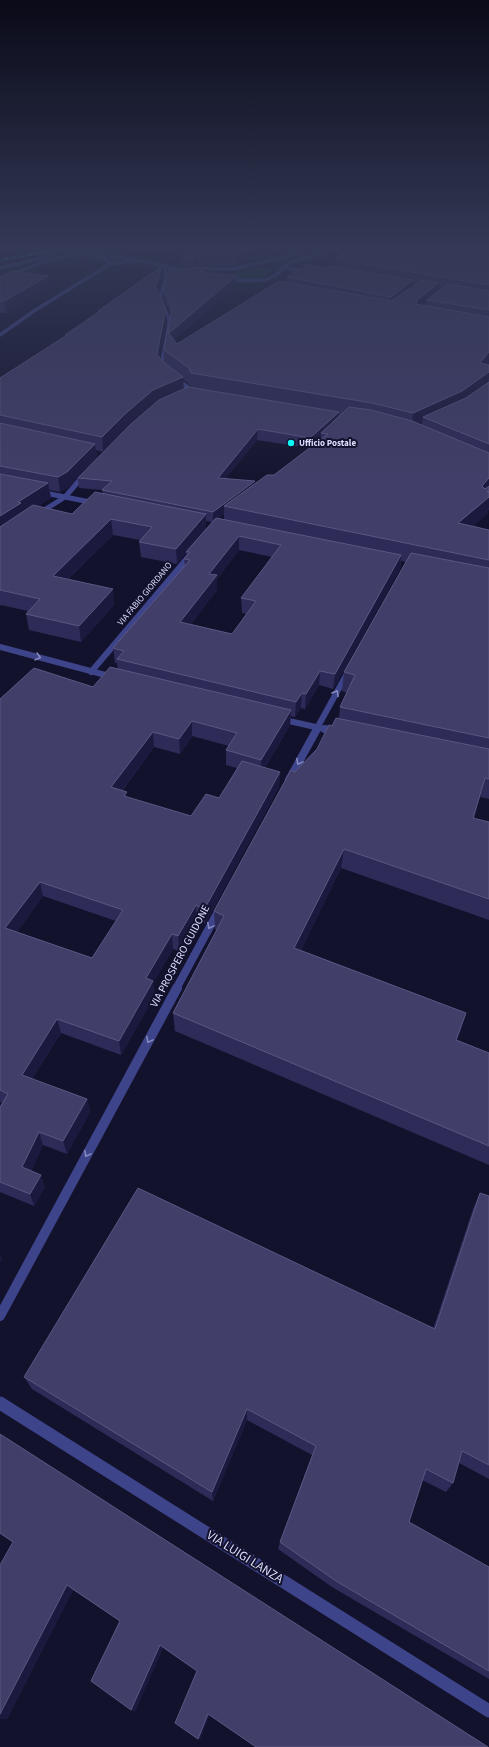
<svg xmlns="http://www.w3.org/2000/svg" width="489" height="1747" font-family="'Source Sans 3',sans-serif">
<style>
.green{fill:#153631}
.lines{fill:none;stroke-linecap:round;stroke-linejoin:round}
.minor-far5{stroke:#3e448a;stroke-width:3.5}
.minor-far4{stroke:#3e448a;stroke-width:5}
.minor-far3{stroke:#3e448a;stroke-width:6}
.minor-far2{stroke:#3e448a;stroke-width:8}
.minor-far1{stroke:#3e448a;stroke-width:10}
.minor{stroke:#3e448a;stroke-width:13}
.tertiary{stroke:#3e448a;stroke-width:3.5}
.rail-casing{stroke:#0cfcf7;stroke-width:2}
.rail{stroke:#13122c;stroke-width:1.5;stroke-dasharray:4;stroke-linecap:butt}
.wall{fill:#2f2b59;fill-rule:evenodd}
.shaded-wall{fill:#1c193f}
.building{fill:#423e6a;stroke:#5a5782;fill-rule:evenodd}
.oneway{stroke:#8689bf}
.poi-dot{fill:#0cfcf7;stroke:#13122c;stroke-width:1.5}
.labels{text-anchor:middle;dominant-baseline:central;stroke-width:4;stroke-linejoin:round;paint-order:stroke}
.far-poi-label{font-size:9px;font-weight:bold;fill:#ddf;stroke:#13122c;text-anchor:start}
.far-street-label{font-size:9px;fill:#ddf;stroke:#13122c}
.street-label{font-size:11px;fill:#ddf;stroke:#13122c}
.near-street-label{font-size:13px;fill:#ddf;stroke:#13122c}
</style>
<rect width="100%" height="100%" fill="#13122c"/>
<path class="green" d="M259 267H268L272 269C265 281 238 284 227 275Z"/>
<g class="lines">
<path class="minor-far5" d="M110 264 139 260
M282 267 309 272
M0 335 34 311 110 264 104 258 91 255
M164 370 161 366 169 325V319L160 298 166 278 165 266"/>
<path class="minor-far4" d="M174 378 187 387 188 393
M40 492 95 503
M38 514 65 497 85 474"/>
<path class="minor-far3" d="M0 647 113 677
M91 672 191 554
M280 719 329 730
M316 730 349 670"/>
<path class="minor-far2" d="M325 729 337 732
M289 780 317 729
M176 989 219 910"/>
<path class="minor-far1" d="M0 1316 177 988"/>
<path class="minor" d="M0 1403 489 1711"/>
<path class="tertiary" d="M0 268 50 256
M199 269H234L302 253
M0 277C21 273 40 261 61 257 105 249 149 263 192 272
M227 279 245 281 265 280 276 275 289 263 340 248"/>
<defs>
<path id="rail" d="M0 260 68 248"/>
</defs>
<use href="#rail" class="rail-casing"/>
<use href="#rail" class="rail"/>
</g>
<path class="wall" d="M489 248V364L488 365H489V510H488V513L473 526 489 530V799L480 797 474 819 489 822V920L341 868 301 950 466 1013 457 1040 489 1053V1165L175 1031 173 1013 217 931 215 929 214 911 295 772 317 749 332 726 339 718 340 707 347 693 342 691 344 672 406 562 401 561 400 569 333 689 319 685 305 709 301 708 295 717 291 716 290 725 265 768 280 772 279 787 205 924 197 920 179 951 173 949 153 983 155 995 121 1055 61 1033 32 1079 87 1099 90 1112 67 1154 43 1145 31 1171 45 1187 34 1206 0 1192V1107L3 1103 0 1102V699L93 687 118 669 117 663H115L113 648 185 566 184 559 186 556V553L177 564 141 557 139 542 140 540 113 535 68 579 114 605 81 642 29 630 26 614 28 611 1 605 0 606V378L65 337V335L98 313V311L163 278 159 292 166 325 160 358 161 360 164 363V350L168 332 171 315 163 298V288L175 270 210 268V273L236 286 174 340 177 344 286 282 287 277 326 268 335 267V259ZM183 379 189 384 191 388 183 389ZM321 438 320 440 313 446ZM257 440 309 448 274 475 255 484 226 478ZM96 450 103 452 97 458ZM78 478 79 488 102 490 103 494 72 514 38 506 51 498 49 490 60 492 69 487ZM224 514V520L219 518ZM206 521 212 522 206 529ZM239 550 272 557 241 598 242 613 247 614 232 634 191 624 217 590V579ZM192 736 229 746 226 750V765L237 768 219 798 191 816 127 797 122 791 154 747 180 754ZM43 896 116 921 92 958 17 932Z
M278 253 237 262V265H197L194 268 181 265V256Z
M48 276 50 287 6 313H0V277Z
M480 1193 489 1196V1479L459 1463 453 1483 446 1492 422 1480 409 1522 489 1567V1679L332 1587 278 1549 280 1542 312 1455 247 1420 213 1501 32 1389 24 1377 433 1329 473 1209Z
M0 1434 488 1747 209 1715 200 1739 197 1671 163 1648 135 1711 131 1710 120 1621 73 1590 7 1719 13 1542 0 1534Z"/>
<path class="shaded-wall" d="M259 248H290L278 253 237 262V255L231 254Z
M197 255V265L194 268 193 258Z
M162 266 163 278 157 299 156 287Z
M210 268V278L201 272Z
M48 276 50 287 6 313 4 301Z
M236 276V286L168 345V335Z
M413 280 412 293 389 310 391 297Z
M439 283 438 297 427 300 426 306 415 314 417 300Z
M165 307 166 325 158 367 157 354Z
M489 352V364L477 379 480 363Z
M489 372V377L487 388 459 408 423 417 422 424 411 430 413 413Z
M183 377 184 391 103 452 102 437 125 414 153 390Z
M339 412 338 422 321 433V438L310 448V438Z
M258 429 257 440 218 488V478Z
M95 444 97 458 69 487 60 492 58 477Z
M489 478V491H487L482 486Z
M255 481V491L224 506V514L213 523V512Z
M48 483 51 498 24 515 0 534V516L18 502Z
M489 497V507L488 513 455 541 458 523Z
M206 514V529L186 552V553L177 564 176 549Z
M111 519 113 535 55 591 53 576Z
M239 536V550L217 579V590L181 637 180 622 209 574Z
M401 555 400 569 333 689 335 674Z
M113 589 114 605 81 642 79 626Z
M320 671 319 685 305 709 306 694Z
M302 693 301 708 295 717 296 702Z
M291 710 290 725 261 775V760Z
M192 721V736L180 754 179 739Z
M153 732 154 747 113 802 111 787Z
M280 772 279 787 205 924 204 910Z
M485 778 480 797 468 838 473 818Z
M344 849 341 868 293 966 294 948Z
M40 882 43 896 9 943 5 928Z
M196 905 197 920 179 951 178 936Z
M172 934 173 949 153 983 155 995 121 1055 119 1041 146 978Z
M466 1013 461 1031 450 1057 456 1040Z
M57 1019 61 1033 26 1088 22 1075Z
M87 1099 90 1112 67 1154 63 1141Z
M39 1132 43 1145 27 1180 22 1167Z
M41 1175 45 1187 34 1206 30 1194Z
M0 1255 2 1259 0 1263Z
M247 1409V1420L213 1501 212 1492Z
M67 1585 73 1590 7 1719H0V1714Z
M160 1645 163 1648 135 1711 131 1710Z
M208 1714 210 1715 200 1739H198Z"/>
<path class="building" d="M191 248H259L231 254 237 255H197L193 258 181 256Z
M349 248H489V285L335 259Z
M307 264 326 268 328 266 413 280 391 297 287 277Z
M162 266 156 287 165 307V312L157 354 161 360 183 377 153 390 125 414 102 437 0 415V378L67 335H65L100 311H98Z
M203 267 210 268 201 272 236 276 169 333 168 332 172 308 163 288 169 269 175 270Z
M12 271 48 276 4 301H0V277Z
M423 280 439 283 417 300 416 304 489 317V352L480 363 489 365V372L462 391 413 413 372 403 191 373 189 368 164 350 167 331 177 344 279 281 391 301Z
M448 284 489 291V310L427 300Z
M489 382V444L423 417 466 398Z
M188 387 339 412 310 438 258 429 218 478 255 481 213 512 102 490 112 481 78 478 131 424 159 400Z
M349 407 371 410 412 421 489 453V478L482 486 485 489 489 486V492L487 491 489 493V497L458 523 489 530V560L224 506 267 475H274L328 434 321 433Z
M0 423 95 444 67 472 58 477 0 466Z
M0 474 48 483 18 502 21 503 0 516Z
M95 492 206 514 176 549 139 542 152 527 111 519 53 576 113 589 79 626 26 614 40 599 0 590V527L33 505 72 514Z
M216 518 401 555 335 674 320 671 306 694 302 693 296 702 117 659 124 651 113 648 190 560 184 559 190 552H186ZM239 536 281 545 241 598 256 601 232 634 180 622 217 575 209 574Z
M411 553 489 568V738L340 707 355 675 344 672Z
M110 667 291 710 261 760 226 750 237 733 192 721 179 739 153 732 111 787 127 792 124 796 191 816 206 794 219 798 242 761 280 772 204 910 196 905 178 936 172 934 146 978 153 981 119 1041 57 1019 22 1075 87 1099 63 1141 39 1132 22 1167 41 1175 30 1194 0 1182V1107L8 1094 0 1090V699L34 668 93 687ZM40 882 123 910 92 958 5 928Z
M336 718 489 749V779L485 778 473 818 489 822V899L344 849 294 948 466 1013 456 1040 489 1053V1146L173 1013 224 916 214 911 291 770 295 772 317 749 329 725 332 726Z
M138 1188 435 1329 480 1193 489 1196V1465L462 1451 453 1483 426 1469 409 1522 489 1567V1671L336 1581 280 1542 316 1446 247 1409 212 1492 24 1377Z
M0 1434 488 1747H256L208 1714 198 1739 175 1723 197 1671 160 1645 131 1710 91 1681 120 1621 67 1585 0 1714V1565L13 1542 0 1533Z"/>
<defs><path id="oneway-chevron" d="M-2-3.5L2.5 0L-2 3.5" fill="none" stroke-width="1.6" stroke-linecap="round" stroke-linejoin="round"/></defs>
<g class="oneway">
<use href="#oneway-chevron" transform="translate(38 657) rotate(16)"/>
<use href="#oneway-chevron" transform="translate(336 693) rotate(-61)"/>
<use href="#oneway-chevron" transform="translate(299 762) rotate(118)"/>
<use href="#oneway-chevron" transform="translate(210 926) rotate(118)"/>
<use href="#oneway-chevron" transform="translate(149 1040) rotate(118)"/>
<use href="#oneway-chevron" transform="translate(87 1154) rotate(118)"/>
</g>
<linearGradient id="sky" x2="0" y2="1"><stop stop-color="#0a0a18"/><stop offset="0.5" stop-color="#333956"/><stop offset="1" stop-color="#333956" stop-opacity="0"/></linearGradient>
<rect width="489" height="493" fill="url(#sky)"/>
<circle class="poi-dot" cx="291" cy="443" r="4"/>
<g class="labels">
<g class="far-poi-label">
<text x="299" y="443">Ufficio Postale</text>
</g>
<g class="far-street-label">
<text transform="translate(145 594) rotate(-50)">VIA FABIO GIORDANO</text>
</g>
<g class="street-label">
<text transform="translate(180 956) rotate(-62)">VIA PROSPERO GUIDONE</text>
</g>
<g class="near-street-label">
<text transform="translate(245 1557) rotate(32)">VIA LUIGI LANZA</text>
</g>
</g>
</svg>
